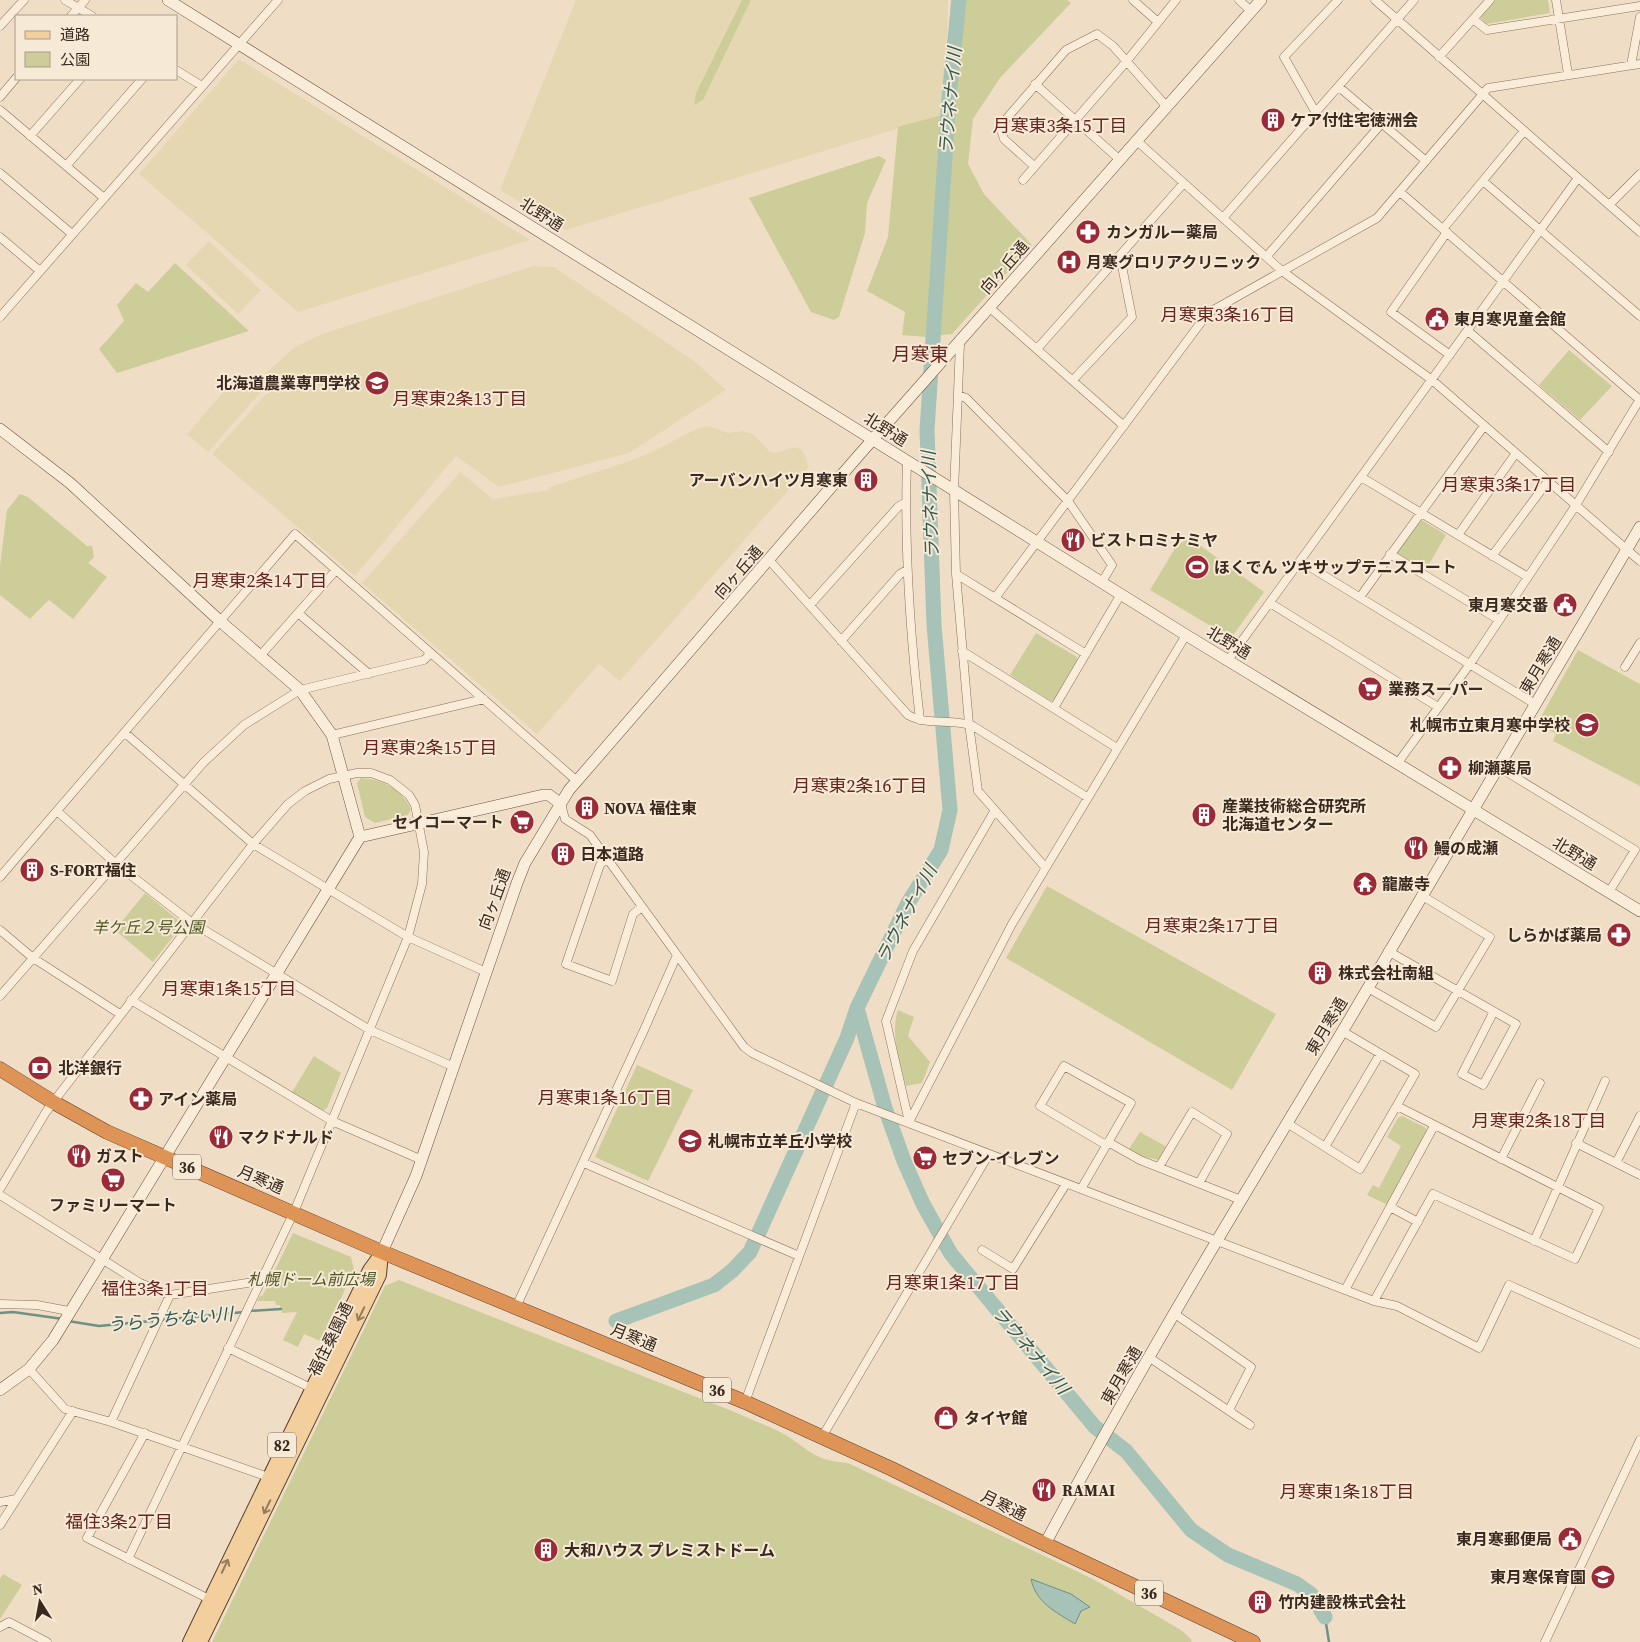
<svg xmlns="http://www.w3.org/2000/svg" width="1640" height="1642" font-family="'Source Serif 4','Noto Sans JP',serif">
<style>
.farmland{fill:#e5d7b2}
.green{fill:#cdcd99}
.water{fill:#a7c2b7;stroke:#6d9184}
.lines{fill:none;stroke-linecap:round;stroke-linejoin:round}
.stream{stroke:#6d9184;stroke-width:2.5}
.river{stroke:#a7c2b7;stroke-width:15}
.street-casing{stroke:#8a6f5b;stroke-width:9}
.secondary-casing{stroke:#6c503e;stroke-width:12}
.primary-casing{stroke:#583e2f;stroke-width:14}
.highway-casing{stroke:#583e2f;stroke-width:15}
.street{stroke:#f9ecd9;stroke-width:8}
.secondary{stroke:#f9ecd9;stroke-width:11}
.primary{stroke:#f2cf9d;stroke-width:12}
.highway{stroke:#de9456;stroke-width:14}
.oneway{stroke:#967c5e}
.labels{text-anchor:middle;dominant-baseline:central;stroke-width:4;stroke-linejoin:round;paint-order:stroke}
.shield{fill:#f6e9d5;stroke:#726356;stroke-width:1}
.shield-label{font-size:15px;font-weight:bold;fill:#3a291f}
.poi-label{font-size:16px;font-weight:bold;fill:#3a291f;stroke:#f6e9d5;text-anchor:start}
.street-label{font-size:16px;fill:#3a291f;stroke:#f6e9d5}
.park-label{font-size:16px;font-style:italic;fill:#505725;stroke:#f6e9d5}
.water-label{font-size:18px;font-style:italic;fill:#2e5a53;stroke:#f6e9d5}
.neighbourhood-label{font-size:18px;fill:#67251e;stroke:#f6e9d5}
.quarter-label{font-size:19px;fill:#67251e;stroke:#f6e9d5}
</style>
<rect width="100%" height="100%" fill="#efdec5"/>
<path class="farmland" d="M576 0H742L696 93 703 99 751 0H948L945 114 566 230 500 190Z
M239 59 530 240 298 312 139 174Z
M209 241 261 290 238 314 186 265Z
M533 266 554 267 694 361 726 390 629 453 499 487 456 456 355 576 212 454 269 391 257 381 295 347 322 334Z
M239 374 260 393 208 452 187 434Z
M709 426 728 433 743 431 753 434 769 451 775 453 795 447 802 450 807 460 808 468 620 681 599 664 537 734 362 583 460 472 493 499 549 490 550 487 627 462 654 451 696 429Z"/>
<path class="green" d="M742 0H751L703 100 694 105 696 93Z
M951 0H1067L1071 3 1000 78 973 119 968 164 984 194 1032 245 952 334 926 337 902 335 905 312 867 291 888 237 898 127 945 114Z
M1493 0H1548L1550 13 1486 24 1479 16Z
M879 156 886 160 867 203 865 233 839 317 834 320 811 312 749 198Z
M175 263 249 331 117 373 99 349 124 321 117 305 136 283 148 292Z
M1569 350 1612 386 1580 420 1539 385Z
M20 494 28 497 87 546H92L94 557 88 563 107 577 73 619 49 600 30 619 0 595V566L7 510Z
M1420 519 1446 535 1425 571 1395 554Z
M1190 538 1264 592 1231 638 1150 590 1177 545Z
M1036 633 1077 657V660L1054 700 1051 701 1010 675Z
M1578 650 1640 684V786L1553 741 1556 734 1537 724Z
M361 778C383 780 401 788 411 809L408 815 375 823 365 817 357 783Z
M1047 886 1276 1014 1232 1090 1006 958Z
M145 893 183 924 153 962 115 930Z
M898 1010 914 1017 908 1036 930 1062 922 1083 906 1086C900 1062 890 1035 898 1010Z
M314 1056 341 1073 327 1108 322 1111 292 1092Z
M637 1065 693 1090 648 1181 595 1157Z
M1402 1116 1426 1128V1132L1388 1205 1367 1195 1373 1185 1379 1188 1401 1146 1387 1137 1398 1118Z
M1140 1132 1167 1147 1159 1160 1140 1156 1129 1149Z
M293 1233 351 1257 354 1269 322 1342 304 1334 298 1347 283 1340 297 1312 282 1313 280 1305H276L275 1301H257L259 1297 263 1295Z
M399 1280 732 1411C748 1418 766 1425 782 1433 811 1450 812 1460 848 1463L1093 1579 1181 1630 1192 1640 1191 1642H212L385 1286Z
M3 1574 22 1585 0 1619V1579Z"/>
<path class="water" d="M1031 1579 1071 1594 1090 1607 1081 1611 1075 1624C1056 1612 1036 1603 1031 1579Z"/>
<g class="lines">
<path class="stream" d="M249 1311 281 1309
M0 1313 13 1312 63 1319
M68 1321 99 1326 244 1312
M1325 1617 1329 1642"/>
<path class="river" d="M857 1008 885 1108 904 1161 923 1204 951 1254 1095 1427 1126 1451 1191 1530 1228 1555 1297 1584 1311 1594 1325 1617
M616 1321 714 1285 733 1270 750 1252 847 1038 857 1008 908 903 941 850 950 810 934 625 927 430 949 97 959 0"/>
<defs>
<path id="street" d="M65 0 92 16
M1133 0 1158 22
M1239 0 1251 11
M1375 0 1640 232
M1556 0 1568 74
M71 16 85 0
M1473 19 1487 30 1640 6
M0 26 24 0
M1439 57 1490 0
M1631 65 1640 17
M176 70 202 86
M1035 84 1120 160
M1339 87 1426 161
M0 97 16 78
M0 110 104 198
M1316 113 1284 57 1338 0
M30 136 80 79
M1137 141 1282 271 1432 380 1640 561
M66 166 142 79
M1034 166 1004 139 1000 126 1066 50 1097 34 1113 46 1167 107
M0 173 72 234
M1023 180 1126 62 1176 0
M1483 181 1640 316
M1400 192 1640 400
M1609 205 1640 174
M1223 218 1414 0
M1443 229 1524 131
M1447 232 1391 312 1450 355
M0 237 40 271
M1267 256 1382 123
M990 308 1124 426
M0 317 278 0
M1468 331 1609 452
M960 343 954 491 956 574 969 724 978 791 1045 867
M1037 349 1183 184
M1073 380 1132 317 1120 256
M958 395 966 398 1068 501 1112 565 1102 582
M907 461C904 548 910 634 920 720
M1361 477 1528 577
M1458 535 1516 453
M1390 554 1499 620
M1492 556 1548 481
M770 561 908 715C928 726 953 718 973 726L1087 797
M1300 561 1535 704
M956 574 1086 654
M1360 597 1484 426
M995 598 1208 313 1377 218 1488 88 1640 64
M1270 603 1438 707
M810 605 898 507 906 502
M298 613 369 674
M841 641 900 574 907 570
M962 651 1117 748
M260 656 336 570
M1228 660 1578 178
M1625 667 1640 643
M1054 708 1121 594
M125 733 253 844 408 937 486 972
M332 735 484 699
M1397 764 1470 664 1576 505 1640 399
M1500 768 1635 850 1609 892
M561 804 565 819 590 835 744 1047 752 1053 856 1103 1374 1301 1397 1306 1479 1348 1509 1285 1640 1344
M57 811 115 863 191 922 370 1030 454 1067
M607 857 600 865 566 964 612 981 633 914 642 907
M0 877 295 534 577 781
M0 930 33 958 120 1014
M1388 951 1516 1024 1483 1085 1462 1074 1493 1013
M1368 988 1436 1027 1490 937 1421 895
M0 996 203 763 244 725 300 690 424 660 431 653
M131 1000 332 1121 422 1160
M909 1122 1012 924 1186 635
M909 1122 886 1021 913 951 995 810
M1287 1123 1360 1169 1415 1074 1342 1031
M1108 1142 1140 1160 1241 1200
M1576 1143 1640 1175
M1325 1147 1380 1054
M1501 1159 1540 1083
M584 1163 799 1256
M1616 1163 1640 1116
M1159 1167 1192 1112 1227 1134 1199 1183
M0 1189 46 1112 61 1092 253 844 288 804 305 791 329 779 357 773H371L390 780 409 795 415 805 424 852 422 884 408 937 294 1212 128 1559
M1081 1189 1131 1103 1064 1066 1040 1106 1106 1145
M0 1195 140 1283 170 1295 260 1281
M1390 1207 1418 1222
M1534 1241 1605 1081
M982 1250 1013 1269 1066 1184
M1345 1290 1434 1126
M1374 1301 1433 1194 1575 1259 1599 1208 1397 1106
M0 1304 37 1305 69 1311
M516 1307 644 1030 677 955
M1175 1314 1251 1367 1229 1410
M228 1348 311 1388
M1150 1358 1250 1425
M29 1369 65 1409 111 1422 271 1478
M745 1402 856 1103
M111 1422 170 1295
M145 1433 87 1538 213 1601
M822 1437 989 1154
M0 1502 16 1499
M0 1525 73 1411
M0 1627 9 1622 47 1642
M1545 1642 1640 1440"/>
<path id="secondary" d="M168 0 1186 635 1640 911
M0 429 70 483 221 622 300 690 332 735 360 837 543 795H549L561 804
M382 1252 416 1176 517 883 525 863 569 790 859 455 1261 0
M0 1390 29 1369 53 1340 360 837
M1045 1544C1138 1370 1240 1201 1342 1032 1442 864 1540 695 1640 527"/>
<path id="primary" d="M189 1642 369 1270 382 1252
M201 1642 380 1275 382 1252"/>
<path id="highway" d="M0 1069 53 1102 107 1132 382 1252 745 1402 892 1469 1028 1536 1253 1642"/>
</defs>
<use href="#street" class="street-casing"/>
<use href="#secondary" class="secondary-casing"/>
<use href="#primary" class="primary-casing"/>
<use href="#highway" class="highway-casing"/>
<use href="#street" class="street"/>
<use href="#secondary" class="secondary"/>
<use href="#primary" class="primary"/>
<use href="#highway" class="highway"/>
</g>
<defs><path id="oneway-shaft" d="M-6 0H5M1.5-3L5.5 0L1.5 3" fill="none" stroke-width="1.6" stroke-linecap="round" stroke-linejoin="round" transform="scale(1.25)"/></defs>
<g class="oneway">
<use href="#oneway-shaft" transform="translate(361 1314) rotate(116)"/>
<use href="#oneway-shaft" transform="translate(267 1507) rotate(116)"/>
<use href="#oneway-shaft" transform="translate(225 1566) rotate(-65)"/>
</g>
<defs>
<symbol id="building-disc" viewBox="-11 -11 22 22"><circle r="9.5" fill="#9a2a37" stroke="#f6e9d5"/><path d="M-4-6H4V6H1V3H-1V6H-4ZM-2.5-4.3h1.7v1.8h-1.7ZM.8-4.3h1.7v1.8H.8ZM-2.5-1h1.7V.8h-1.7ZM.8-1h1.7V.8H.8Z" fill="#fff"/></symbol>
<symbol id="pharmacy-disc" viewBox="-11 -11 22 22"><circle r="9.5" fill="#9a2a37" stroke="#f6e9d5"/><path d="M-2-6h4v4h4v4h-4v4h-4v-4h-4v-4h4Z" fill="#fff"/></symbol>
<symbol id="hospital-disc" viewBox="-11 -11 22 22"><circle r="9.5" fill="#9a2a37" stroke="#f6e9d5"/><path d="M-5-5h3v3.5h4V-5h3V5h-3V1.5h-4V5h-3Z" fill="#fff"/></symbol>
<symbol id="civic-disc" viewBox="-11 -11 22 22"><circle r="9.5" fill="#9a2a37" stroke="#f6e9d5"/><path d="M-.6-6.5H3V-4.5H.6V-3L4-1V1h2V6H-6V1h2V-1L-.6-3ZM-1.2 2.5V6h2.4V2.5Z" fill="#fff"/></symbol>
<symbol id="university-disc" viewBox="-11 -11 22 22"><circle r="9.5" fill="#9a2a37" stroke="#f6e9d5"/><path d="M0-5L7-2L0 1L-7-2ZM-4 1L0 2.5L4 1V4Q0 6-4 4Z" fill="#fff"/></symbol>
<symbol id="restaurant-disc" viewBox="-11 -11 22 22"><circle r="9.5" fill="#9a2a37" stroke="#f6e9d5"/><path d="M-5-6h1v4h1v-4h1v4h1v-4h1v5L-1.5 .5V6h-2V.5L-5-1ZM5-6V6H3V1.5H1.5Q1.5-4 5-6Z" fill="#fff"/></symbol>
<symbol id="stadium-disc" viewBox="-11 -11 22 22"><circle r="9.5" fill="#9a2a37" stroke="#f6e9d5"/><path d="M0-5a6.5 5 0 1 0 0 10a6.5 5 0 1 0 0-10ZM-3.5-1.8h7v3.6h-7Z" fill="#fff"/></symbol>
<symbol id="supermarket-disc" viewBox="-11 -11 22 22"><circle r="9.5" fill="#9a2a37" stroke="#f6e9d5"/><path d="M-6-5.5h2.5l.6 2H6L4.5 2H-2.5L-4.4-4H-6ZM-1.5 3.2a1.3 1.3 0 1 0 .1 0ZM3 3.2a1.3 1.3 0 1 0 .1 0Z" fill="#fff"/></symbol>
<symbol id="school-disc" viewBox="-11 -11 22 22"><circle r="9.5" fill="#9a2a37" stroke="#f6e9d5"/><path d="M0-5L7-2L0 1L-7-2ZM-4 1L0 2.5L4 1V4Q0 6-4 4Z" fill="#fff"/></symbol>
<symbol id="temple-disc" viewBox="-11 -11 22 22"><circle r="9.5" fill="#9a2a37" stroke="#f6e9d5"/><path d="M0-6L5-2H3V0L6.5 2.5H4V6H1.5V3h-3V6H-4V2.5H-6.5L-3 0V-2H-5Z" fill="#fff"/></symbol>
<symbol id="bank-disc" viewBox="-11 -11 22 22"><circle r="9.5" fill="#9a2a37" stroke="#f6e9d5"/><path d="M-6-4H6V4H-6ZM0-2.3a2.3 2.3 0 1 0 0 4.6a2.3 2.3 0 1 0 0-4.6Z" fill="#fff"/></symbol>
<symbol id="shop-disc" viewBox="-11 -11 22 22"><circle r="9.5" fill="#9a2a37" stroke="#f6e9d5"/><path d="M-5-2.5h2.3a2.7 3.5 0 0 1 5.4 0H5L5.5 6h-11ZM-1.5-2.5h3a1.5 2.3 0 0 0-3 0Z" fill="#fff"/></symbol>
</defs>
<g fill-rule="evenodd">
<use href="#building-disc" x="1259" y="106" width="28" height="28"/>
<use href="#pharmacy-disc" x="1074" y="218" width="28" height="28"/>
<use href="#hospital-disc" x="1055" y="248" width="28" height="28"/>
<use href="#civic-disc" x="1423" y="305" width="28" height="28"/>
<use href="#university-disc" x="363" y="369" width="28" height="28"/>
<use href="#building-disc" x="852" y="466" width="28" height="28"/>
<use href="#restaurant-disc" x="1059" y="526" width="28" height="28"/>
<use href="#stadium-disc" x="1183" y="553" width="28" height="28"/>
<use href="#civic-disc" x="1551" y="591" width="28" height="28"/>
<use href="#supermarket-disc" x="1356" y="675" width="28" height="28"/>
<use href="#school-disc" x="1573" y="711" width="28" height="28"/>
<use href="#pharmacy-disc" x="1436" y="754" width="28" height="28"/>
<use href="#building-disc" x="573" y="794" width="28" height="28"/>
<use href="#building-disc" x="1190" y="801" width="28" height="28"/>
<use href="#supermarket-disc" x="508" y="808" width="28" height="28"/>
<use href="#restaurant-disc" x="1402" y="834" width="28" height="28"/>
<use href="#building-disc" x="549" y="840" width="28" height="28"/>
<use href="#building-disc" x="18" y="856" width="28" height="28"/>
<use href="#temple-disc" x="1351" y="870" width="28" height="28"/>
<use href="#pharmacy-disc" x="1605" y="921" width="28" height="28"/>
<use href="#building-disc" x="1306" y="959" width="28" height="28"/>
<use href="#bank-disc" x="26" y="1054" width="28" height="28"/>
<use href="#pharmacy-disc" x="127" y="1085" width="28" height="28"/>
<use href="#restaurant-disc" x="207" y="1123" width="28" height="28"/>
<use href="#school-disc" x="676" y="1127" width="28" height="28"/>
<use href="#restaurant-disc" x="65" y="1142" width="28" height="28"/>
<use href="#supermarket-disc" x="911" y="1144" width="28" height="28"/>
<use href="#supermarket-disc" x="99" y="1166" width="28" height="28"/>
<use href="#shop-disc" x="932" y="1404" width="28" height="28"/>
<use href="#restaurant-disc" x="1030" y="1476" width="28" height="28"/>
<use href="#civic-disc" x="1556" y="1525" width="28" height="28"/>
<use href="#building-disc" x="532" y="1536" width="28" height="28"/>
<use href="#school-disc" x="1589" y="1563" width="28" height="28"/>
<use href="#building-disc" x="1246" y="1588" width="28" height="28"/>
</g>
<g class="labels">
<g class="shield">
<rect x="173" y="1154.5" width="28" height="25" rx="4"/>
<rect x="703" y="1377.5" width="28" height="25" rx="4"/>
<rect x="268" y="1432.5" width="28" height="25" rx="4"/>
<rect x="1135" y="1580.5" width="28" height="25" rx="4"/>
</g>
<g class="shield-label">
<text x="187" y="1167">36</text>
<text x="717" y="1390">36</text>
<text x="282" y="1445">82</text>
<text x="1149" y="1593">36</text>
</g>
<g class="poi-label">
<text x="1290" y="120">ケア付住宅徳洲会</text>
<text x="1106" y="232">カンガルー薬局</text>
<text x="1086" y="262">月寒グロリアクリニック</text>
<text x="1454" y="319">東月寒児童会館</text>
<text x="360" y="383" text-anchor="end">北海道農業専門学校</text>
<text x="848" y="480" text-anchor="end">アーバンハイツ月寒東</text>
<text x="1090" y="540">ビストロミナミヤ</text>
<text x="1214" y="567">ほくでん ツキサップテニスコート</text>
<text x="1548" y="605" text-anchor="end">東月寒交番</text>
<text x="1388" y="689">業務スーパー</text>
<text x="1570" y="725" text-anchor="end">札幌市立東月寒中学校</text>
<text x="1468" y="768">柳瀬薬局</text>
<text x="1222" y="806">産業技術総合研究所<tspan x="1222" dy="18">北海道センター</tspan></text>
<text x="604" y="808">NOVA 福住東</text>
<text x="504" y="822" text-anchor="end">セイコーマート</text>
<text x="1434" y="848">鰻の成瀬</text>
<text x="580" y="854">日本道路</text>
<text x="50" y="870">S-FORT福住</text>
<text x="1382" y="884">龍巌寺</text>
<text x="1602" y="935" text-anchor="end">しらかば薬局</text>
<text x="1338" y="973">株式会社南組</text>
<text x="58" y="1068">北洋銀行</text>
<text x="158" y="1099">アイン薬局</text>
<text x="238" y="1137">マクドナルド</text>
<text x="708" y="1141">札幌市立羊丘小学校</text>
<text x="96" y="1156">ガスト</text>
<text x="942" y="1158">セブン-イレブン</text>
<text x="113" y="1205" text-anchor="middle">ファミリーマート</text>
<text x="964" y="1418">タイヤ館</text>
<text x="1062" y="1490">RAMAI</text>
<text x="1552" y="1539" text-anchor="end">東月寒郵便局</text>
<text x="564" y="1550">大和ハウス プレミストドーム</text>
<text x="1586" y="1577" text-anchor="end">東月寒保育園</text>
<text x="1278" y="1602">竹内建設株式会社</text>
</g>
<g class="street-label">
<text transform="translate(542 214) rotate(32)">北野通</text>
<text transform="translate(1004 267) rotate(-49)">向ヶ丘通</text>
<text transform="translate(886 429) rotate(32)">北野通</text>
<text transform="translate(738 572) rotate(-49)">向ヶ丘通</text>
<text transform="translate(1229 642) rotate(31)">北野通</text>
<text transform="translate(1540 665) rotate(-59)">東月寒通</text>
<text transform="translate(1575 853) rotate(31)">北野通</text>
<text transform="translate(494 899) rotate(-70)">向ヶ丘通</text>
<text transform="translate(1326 1026) rotate(-59)">東月寒通</text>
<text transform="translate(261 1179) rotate(23)">月寒通</text>
<text transform="translate(634 1337) rotate(22)">月寒通</text>
<text transform="translate(330 1339) rotate(-64)">福住桑園通</text>
<text transform="translate(1121 1375) rotate(-60)">東月寒通</text>
<text transform="translate(1004 1505) rotate(26)">月寒通</text>
</g>
<g class="park-label">
<text x="148" y="927">羊ケ丘２号公園</text>
<text x="311" y="1279">札幌ドーム前広場</text>
</g>
<g class="water-label">
<text transform="translate(950 101) rotate(-85)">ラウネナイ川</text>
<text transform="translate(930 505) rotate(-92)">ラウネナイ川</text>
<text transform="translate(906 914) rotate(-62)">ラウネナイ川</text>
<text transform="translate(170 1319) rotate(-5)">うらうちない川</text>
<text transform="translate(1031 1350) rotate(50)">ラウネナイ川</text>
</g>
<g class="neighbourhood-label">
<text x="1060" y="125">月寒東3条15丁目</text>
<text x="1228" y="314">月寒東3条16丁目</text>
<text x="460" y="398">月寒東2条13丁目</text>
<text x="1509" y="484">月寒東3条17丁目</text>
<text x="260" y="580">月寒東2条14丁目</text>
<text x="430" y="747">月寒東2条15丁目</text>
<text x="860" y="785">月寒東2条16丁目</text>
<text x="1212" y="925">月寒東2条17丁目</text>
<text x="229" y="988">月寒東1条15丁目</text>
<text x="605" y="1097">月寒東1条16丁目</text>
<text x="1539" y="1120">月寒東2条18丁目</text>
<text x="953" y="1282">月寒東1条17丁目</text>
<text x="155" y="1288">福住3条1丁目</text>
<text x="1347" y="1491">月寒東1条18丁目</text>
<text x="119" y="1521">福住3条2丁目</text>
</g>
<g class="quarter-label">
<text x="920" y="354">月寒東</text>
</g>
</g>
<rect x="15" y="15" width="162" height="65" fill="#f6e9d5" stroke="#ab9c8c"/>
<rect x="25" y="31" width="25" height="8" fill="#f2cf9d" stroke="#ab9c8c"/>
<text x="60" y="40" font-size="15" fill="#3a291f">道路</text>
<rect x="25" y="52" width="25" height="15" fill="#cdcd99" stroke="#ab9c8c"/>
<text x="60" y="65" font-size="15" fill="#3a291f">公園</text>
<g transform="translate(40 1602) rotate(349)" stroke="#f6e9d5" stroke-width="4" paint-order="stroke">
<path d="M0-4L9 19L0 12L-9 19Z" fill="#3a291f"/>
<text y="-8" font-size="14" font-weight="bold" text-anchor="middle" fill="#3a291f">N</text>
</g>
</svg>
